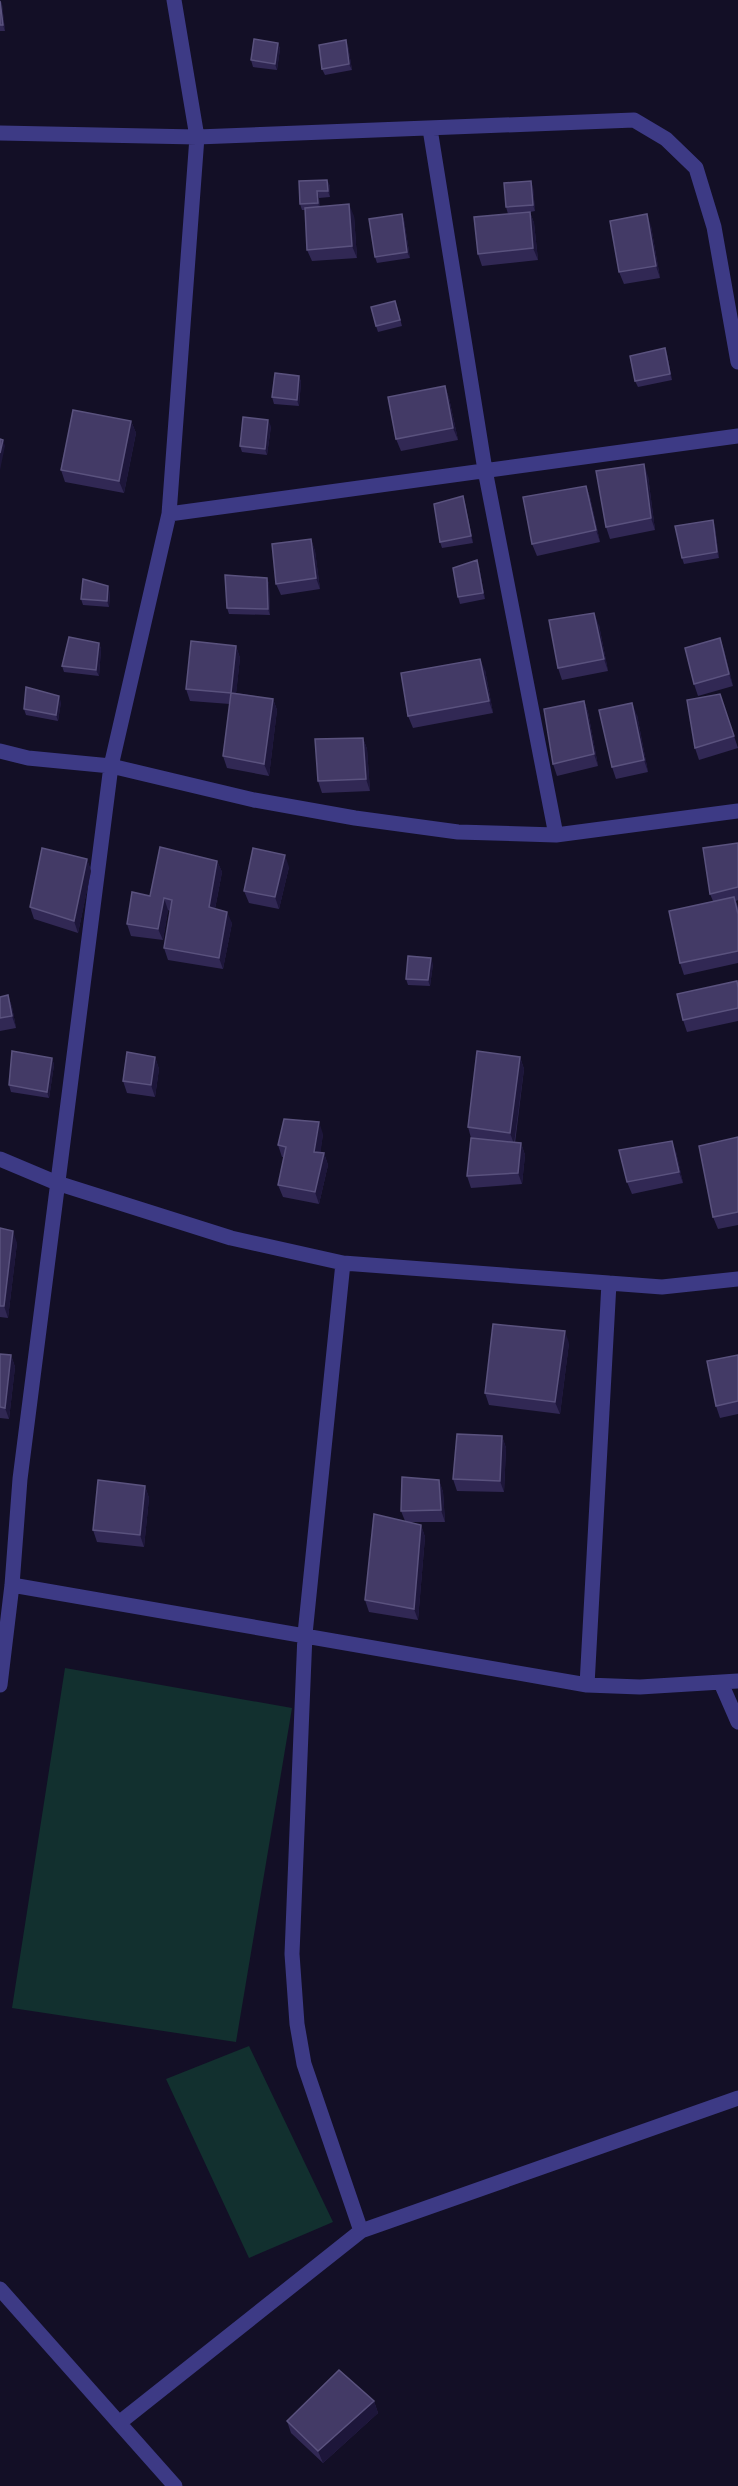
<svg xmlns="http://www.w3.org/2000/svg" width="738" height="2486" font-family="Arial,sans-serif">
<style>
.park{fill:#12302f}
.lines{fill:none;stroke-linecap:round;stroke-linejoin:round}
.minor{stroke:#3d3a85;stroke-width:15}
.wall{fill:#312854}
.shaded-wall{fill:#1d163a}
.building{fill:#433a66;stroke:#5a527e;stroke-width:1.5}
</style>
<rect width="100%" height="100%" fill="#130f26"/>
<path class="park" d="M65 1668 292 1708 236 2042 12 2008Z
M249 2046 333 2222 249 2258 166 2079Z"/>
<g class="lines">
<path class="minor" d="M430 129 485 470 556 835
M0 133 197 137 634 120 666 139 696 168 714 227 738 362
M169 514 738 436
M0 751 28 758 111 766 254 800 355 818 458 832 556 835 738 811
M0 1159 57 1183 231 1238 343 1263 662 1287 738 1279
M343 1263 305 1634 292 1954 297 2024 304 2064 361 2231
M12 1585 587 1685 640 1687 738 1681
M721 1683 738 1722
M0 1685 12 1585 20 1479 111 766 169 514 197 137 174 0
M587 1685 609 1283
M0 2289 175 2486
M119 2423 361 2231 738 2098"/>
</g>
<path class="wall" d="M0 0 2 4 5 31H0Z
M278 43 280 49 277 70 253 67 251 60Z
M348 46 352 70 325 75 322 69Z
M327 180 330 186V197L319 198 320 207 354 216 357 258 312 261 307 250 305 210H302L300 204Z
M533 187 535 211 530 212 534 223 538 260 482 266 478 254 508 214 506 207Z
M402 214 404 220 410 258 377 263 375 257Z
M651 226 660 278 624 284 619 272Z
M397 307 402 326 378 332 376 326Z
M667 354 672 380 638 387 635 381Z
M299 376 301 382 299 406 274 404 272 397Z
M445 386 449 398 458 440 401 451 396 439Z
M131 421 136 433 124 493 65 482 61 470Z
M271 426 267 455 242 452 240 446Z
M648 476 655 530 610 539 606 527Z
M586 486 590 497 600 542 537 556 532 544Z
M465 503 473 543 442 548 440 542Z
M715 527 719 558 684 564 682 558Z
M311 539 315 551 320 589 281 595 276 584Z
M479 566 485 599 460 604 458 597Z
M267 578 269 584 270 615 229 614 227 608Z
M110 593 109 607 83 605 81 599Z
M599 625 608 671 562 680 558 668Z
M720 638 724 650 733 686 698 696 694 684Z
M99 643 101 649 99 676 64 672 62 666Z
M236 646 240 658 236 693 273 699 277 710 269 776 227 768 223 756 230 704 190 701 186 689Z
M485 670 493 713 413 728 408 716Z
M720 694 738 748 699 760 695 748Z
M584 701 588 712 598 766 557 776 553 764Z
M61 702 58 721 26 715 24 709Z
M637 715 648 772 616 779 612 767Z
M363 738 367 749 370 791 322 793 318 781Z
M738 843V900L736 901 738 907V963L684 975 680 963 713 901 710 894Z
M87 859 91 871 78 933 34 919 30 907Z
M217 861 222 872 215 909 232 923 223 969 168 960 164 948 170 911 168 910 163 940 131 936 127 924Z
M289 867 279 909 249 903 244 891Z
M433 964 430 986 408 985 406 979Z
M737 981 738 985V1021L687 1032 683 1020Z
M8 995 12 1007 16 1028 0 1031V997Z
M155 1057 159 1069 155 1097 127 1093 123 1081Z
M520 1057 524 1069 515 1143H521L525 1155 522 1184 471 1188 467 1176 471 1138 468 1127Z
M52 1058 54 1065 49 1098 11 1092 9 1085Z
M323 1134 320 1153H324L328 1165 319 1204 283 1197 278 1185 284 1157H282L278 1145Z
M738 1137V1225L718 1229 713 1217Z
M676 1152 683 1183 632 1194 627 1182Z
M0 1228 17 1243 8 1318 0 1317Z
M569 1343 560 1414 489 1405 485 1393Z
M0 1354 11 1355 15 1367 9 1419 0 1418Z
M738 1355V1414L720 1418 716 1406Z
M502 1436 506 1448 504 1492 457 1491 453 1479Z
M439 1480 443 1492 445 1522H410L421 1525 425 1537 418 1620 369 1612 365 1600 405 1521 401 1511Z
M145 1486 149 1498 144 1547 97 1542 93 1530Z
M374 2401 378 2413 323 2463 291 2433 287 2421Z"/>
<path class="shaded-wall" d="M0 0 2 4 5 31 3 25Z
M346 40 348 46 352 70 349 64Z
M278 43 280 49 277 70 275 64Z
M327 180 330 186V197L328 191Z
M531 181 533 187 535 211 533 205Z
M317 191 319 198 320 209 318 203Z
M349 204 354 216 357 258 352 246Z
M530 212 534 223 538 260 533 248Z
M402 214 404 220 410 258 407 252Z
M647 214 651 226 660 278 656 266Z
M665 348 667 354 672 380 670 374Z
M299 376 301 382 299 406 297 400Z
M445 386 449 398 458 440 453 428Z
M268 420 271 426 267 455 265 449Z
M131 421 136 433 124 493 119 481Z
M3 440 5 446 0 470V453Z
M644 464 648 476 655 530 651 518Z
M586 486 590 497 600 542 596 530Z
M463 496 465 503 473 543 471 536Z
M713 520 715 527 719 558 717 552Z
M311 539 315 551 320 589 316 578Z
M477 560 479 566 485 599 483 593Z
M267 578 269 584 270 615 268 609Z
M108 586 110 593 109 607 107 601Z
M594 613 599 625 608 671 604 659Z
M720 638 724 650 733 686 729 674Z
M99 643 101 649 99 676 96 670Z
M236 646 240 658 235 704 231 693Z
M480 659 485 670 493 713 489 701Z
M59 696 61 702 58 721 56 715Z
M273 699 277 710 269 776 264 764Z
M584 701 588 712 598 766 594 754Z
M632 703 637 715 648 772 644 760Z
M363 738 367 749 370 791 366 779Z
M285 855 289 867 279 909 275 897Z
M87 859 91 871 78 933 74 921Z
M217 861 222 872 213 919 209 907Z
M164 898 168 910 163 940 158 929Z
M227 912 232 923 223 969 219 958Z
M431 958 433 964 430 986 428 980Z
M8 995 12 1007 16 1028 12 1016Z
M155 1057 159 1069 155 1097 151 1085Z
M520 1057 524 1069 514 1144 510 1133Z
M52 1058 54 1065 49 1098 47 1092Z
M319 1122 323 1134 319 1164 314 1152Z
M672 1141 676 1152 683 1183 679 1172Z
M521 1143 525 1155 522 1184 518 1173Z
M324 1153 328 1165 319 1204 315 1192Z
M13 1231 17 1243 8 1318 4 1306Z
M565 1331 569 1343 560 1414 555 1402Z
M11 1355 15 1367 9 1419 5 1408Z
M502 1436 506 1448 504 1492 500 1481Z
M439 1480 443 1492 445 1522 441 1510Z
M145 1486 149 1498 144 1547 140 1535Z
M421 1525 425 1537 418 1620 414 1609Z
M374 2401 378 2413 323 2463 318 2451Z"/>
<path class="building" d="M0 1 3 25H0Z
M254 39 278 43 275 64 251 60Z
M346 40 349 64 322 69 319 45Z
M327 180 328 191H317L318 203 300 204 299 181Z
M531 181 533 205 506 207 504 183Z
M349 204 352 246 307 250 305 208Z
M530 212 533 248 478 254 474 217Z
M402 214 407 252 375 257 369 219Z
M647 214 656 266 619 272 610 221Z
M395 301 400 320 376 326 371 307Z
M665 348 670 374 635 381 630 356Z
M275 373 299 376 297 400 272 397Z
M445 386 453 428 396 439 388 397Z
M73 410 131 421 119 481 61 470Z
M243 417 268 420 265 449 240 446Z
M0 439 3 440 0 453Z
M644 464 651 518 606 527 596 471Z
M586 486 596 530 532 544 523 497Z
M463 496 471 536 440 542 434 504Z
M713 520 717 552 682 558 675 526Z
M311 539 316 578 276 584 272 544Z
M477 560 483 593 458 597 453 568Z
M225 575 267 578 268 609 227 608Z
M83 579 108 586 107 601 81 599Z
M594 613 604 659 558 668 549 620Z
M69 637 99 643 96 670 62 666Z
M720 638 729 674 694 684 685 648Z
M191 641 236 646 231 693 186 689Z
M480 659 489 701 408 716 401 673Z
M26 687 59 696 56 715 24 709Z
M231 693 273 699 264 764 223 756Z
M720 694 734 736 695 748 687 700Z
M584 701 594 754 553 764 544 709Z
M632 703 644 760 612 767 599 710Z
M363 738 366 779 318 781 315 739Z
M738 843V887L710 894 703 848Z
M160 847 217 861 209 907 227 912 219 958 164 948 172 900 164 898 158 929 127 924 132 892 150 896Z
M42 848 87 859 74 921 30 907Z
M253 848 285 855 275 897 244 891Z
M734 897 738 914V951L680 963 669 911Z
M408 956 431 958 428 980 406 979Z
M737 981 738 988V1008L683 1020 677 994Z
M8 995 12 1016 0 1018V997Z
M12 1051 52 1058 47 1092 9 1085Z
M477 1051 520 1057 510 1133 468 1127Z
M127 1052 155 1057 151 1085 123 1081Z
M284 1119 319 1122 314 1152 324 1153 315 1192 278 1185 286 1147 278 1145Z
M738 1137V1212L713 1217 699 1146Z
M471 1138 521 1143 518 1173 467 1176Z
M672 1141 679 1172 627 1182 619 1150Z
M0 1228 13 1231 4 1306H0Z
M493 1324 565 1331 555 1402 485 1393Z
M0 1354 11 1355 5 1408 0 1407Z
M738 1355V1401L716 1406 707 1361Z
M457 1434 502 1436 500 1481 453 1479Z
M402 1477 439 1480 441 1510 401 1511Z
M98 1480 145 1486 140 1535 93 1530Z
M374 1514 421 1525 414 1609 365 1600Z
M339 2370 374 2401 318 2451 287 2421Z"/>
</svg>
